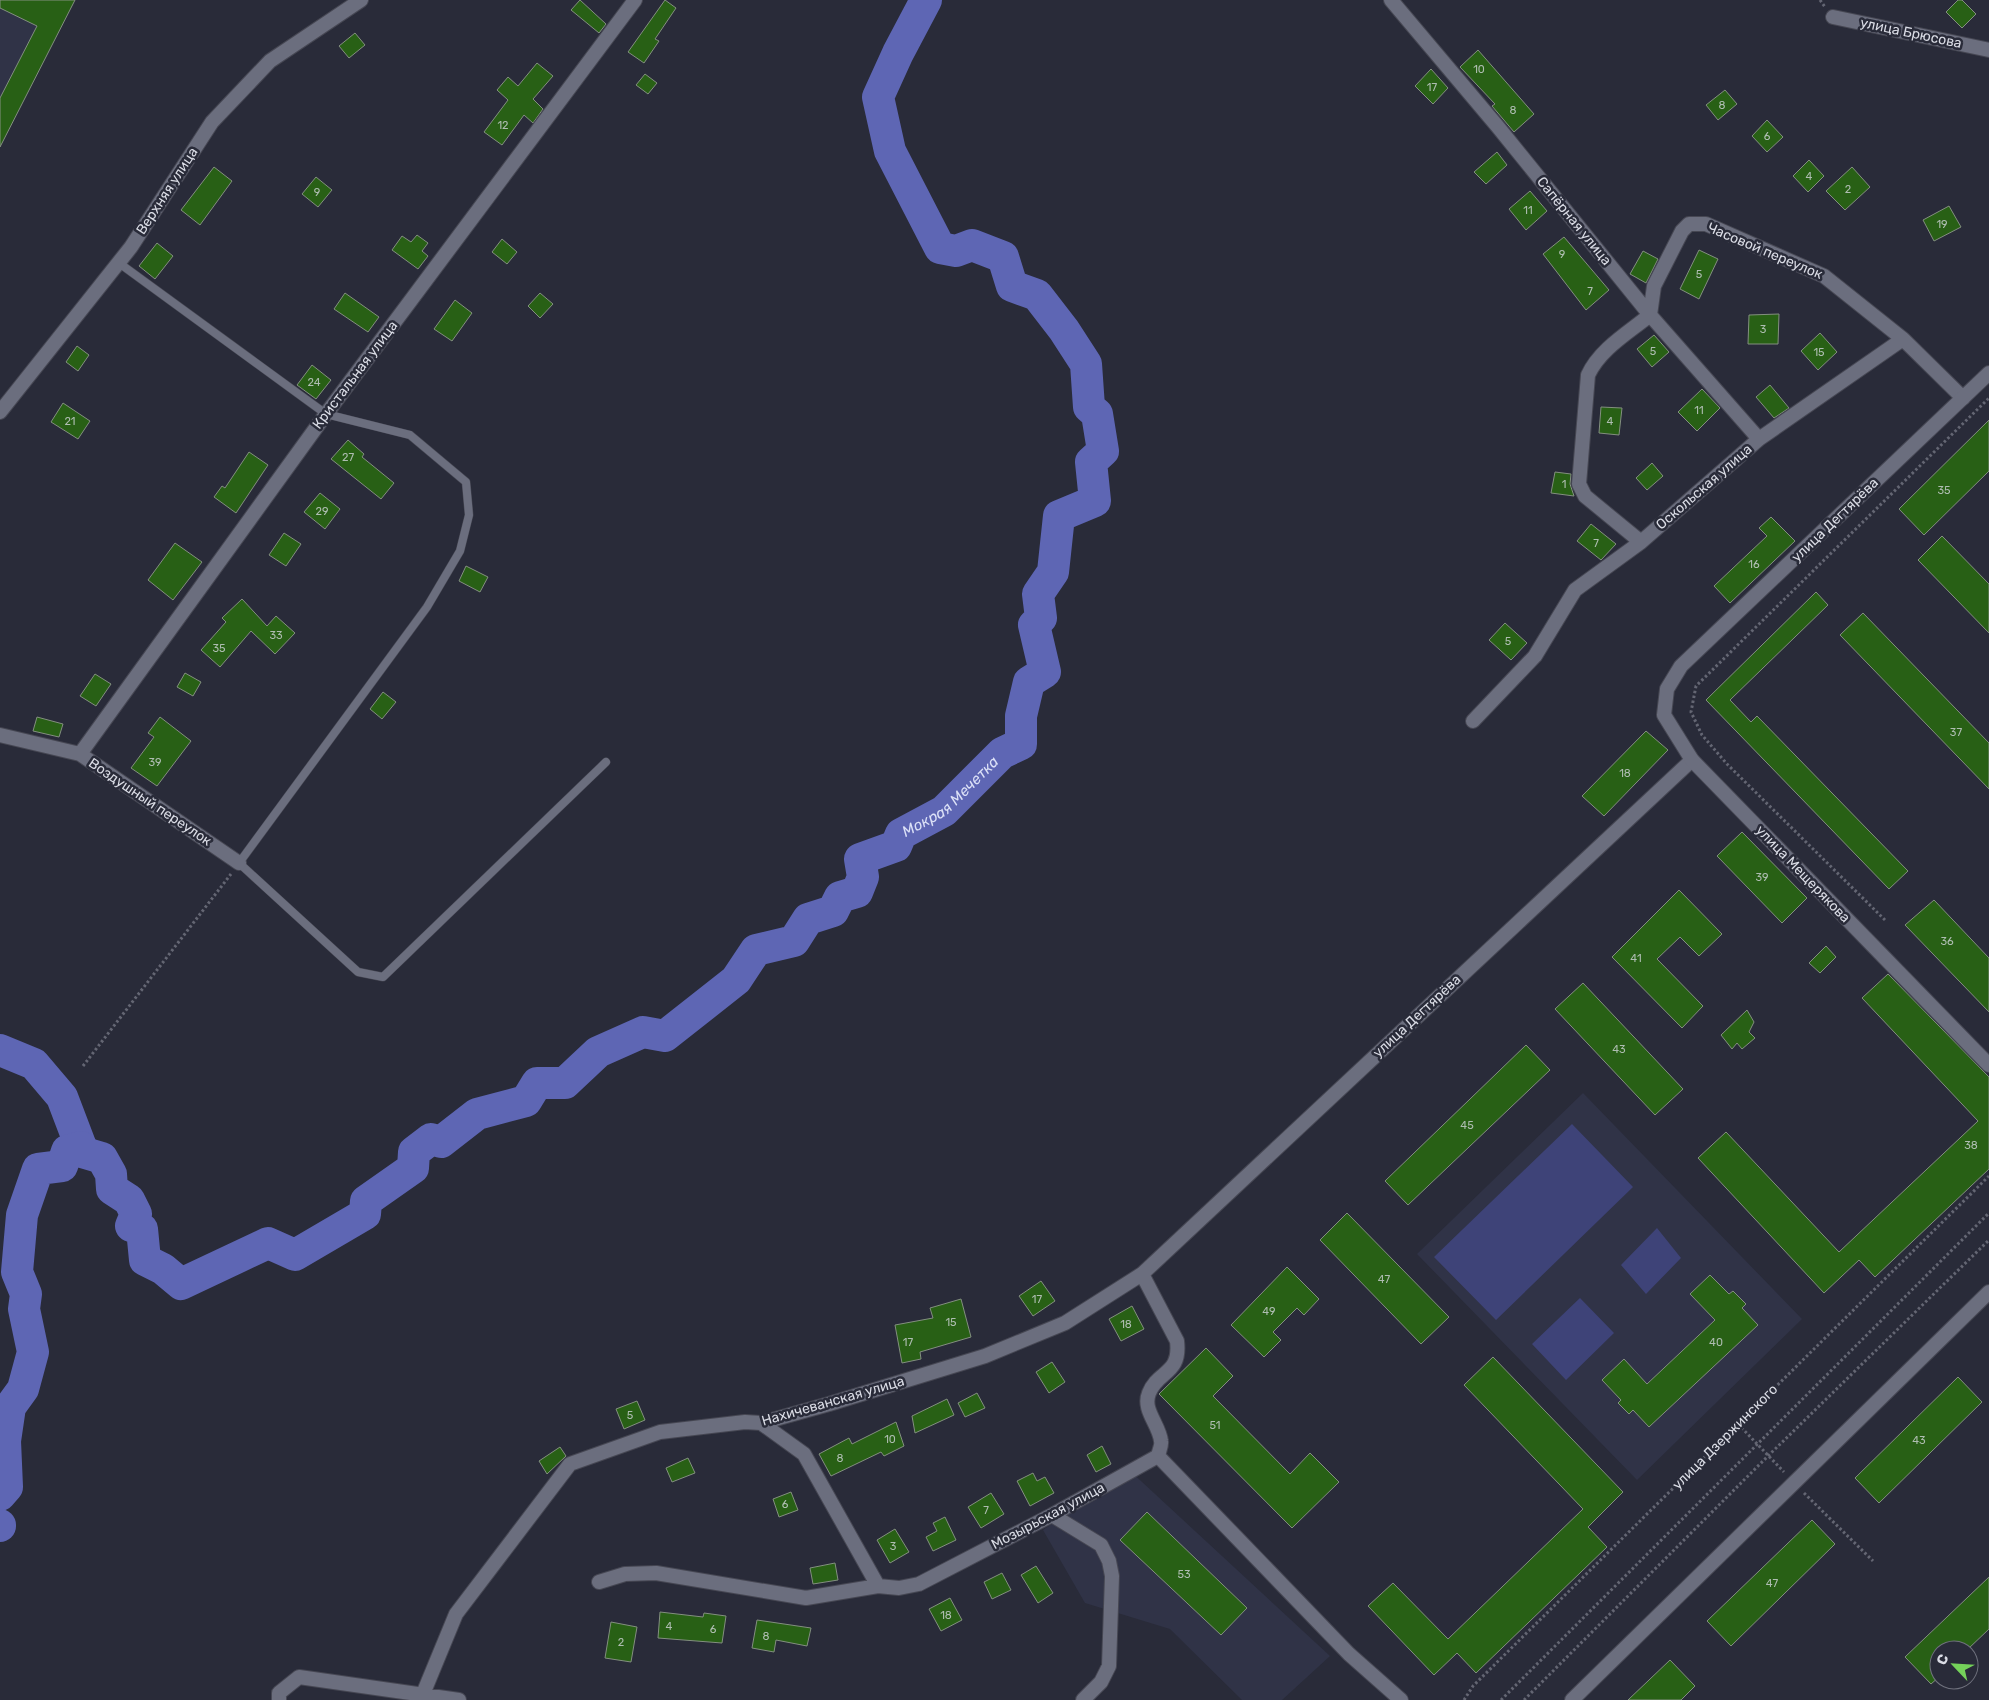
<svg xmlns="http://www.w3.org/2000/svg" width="1989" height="1700" font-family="Rubik,sans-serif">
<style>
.built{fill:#303347}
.green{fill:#3e4378}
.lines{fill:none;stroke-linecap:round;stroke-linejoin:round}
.river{stroke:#5e66b4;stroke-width:32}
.building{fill:#286015;stroke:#838f80}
.service-casing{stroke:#464753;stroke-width:9}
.minor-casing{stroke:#464753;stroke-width:16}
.tertiary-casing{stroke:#464753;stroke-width:16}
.path{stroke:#646673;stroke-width:3;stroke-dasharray:2.5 2.5;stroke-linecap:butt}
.service{stroke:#6b6e7e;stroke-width:8}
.minor{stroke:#6b6e7e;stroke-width:14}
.tertiary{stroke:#6b6e7e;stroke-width:14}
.labels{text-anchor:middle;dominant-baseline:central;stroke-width:5;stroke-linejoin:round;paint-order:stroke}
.number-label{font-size:11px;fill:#aebdb1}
.street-label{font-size:14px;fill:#dadce5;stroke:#292b39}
.water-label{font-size:15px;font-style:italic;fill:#dce1f7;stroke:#292b39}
</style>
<rect width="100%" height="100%" fill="#292b39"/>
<path class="built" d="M0 0H75L0 147Z
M1583 1093 1802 1319 1637 1480 1417 1254Z
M1128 1469 1330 1656 1282 1700H1242L1170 1629 1085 1603 1043 1530Z"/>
<path class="green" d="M1572 1124 1633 1187 1496 1320 1434 1257Z
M1657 1228 1681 1258 1646 1294 1621 1265Z
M1580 1298 1614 1333 1566 1380 1532 1344Z"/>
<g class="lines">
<g class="river">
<path d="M0 1050 34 1064 62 1097 81 1147"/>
<path id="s1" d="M0 1495 7 1487 5 1441 10 1407 23 1389 33 1352 24 1309 26 1294 17 1272 22 1215 38 1169 62 1166 67 1151 81 1147 85 1153 102 1158 111 1174 112 1189 129 1200 136 1214 131 1226 142 1229 145 1260 163 1269 181 1284 268 1243 295 1255 365 1214 366 1201 413 1168 414 1152 431 1139 441 1142 477 1114 526 1101 537 1083H565L598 1052 643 1032 665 1036 736 980 756 950 794 941 808 919 833 911 840 897 857 892 863 877 860 859 896 846 901 834 944 811 1002 753 1021 744V716L1029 682 1045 672 1034 625 1041 618 1038 594 1053 572 1059 516 1095 501 1091 462 1103 451 1097 414 1089 407 1086 364 1064 330 1037 295 1012 286 1003 257 972 245 956 251 940 248 890 151 878 97 898 53 926 0"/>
<path d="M0 1525V1526"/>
</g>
</g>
<path class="building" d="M0 0H75L0 147V98L37 26 0 8Z
M580 0 606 24 599 33 571 10Z
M665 0 676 8 655 39 659 41 644 63 628 52Z
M1958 0H1962L1976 14 1962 28 1946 12Z
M355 33 365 45 349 58 339 46Z
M1478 50 1534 114 1514 132 1492 106 1495 104 1460 67Z
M537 63 553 76 533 99 543 109 533 123 524 115 502 145 484 132 508 100 497 90 508 77 518 86Z
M1431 69 1448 88 1433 104 1415 86Z
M645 74 657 83 648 94 636 85Z
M1725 90 1737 104 1718 120 1706 105Z
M1767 120 1783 137 1767 152 1752 136Z
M1497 152 1507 165 1486 184 1474 172Z
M1809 160 1824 176 1808 192 1793 176Z
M214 167 232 181 200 225 181 210Z
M1852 167 1870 187 1845 210 1826 191Z
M316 177 332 190 318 207 302 194Z
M1530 191 1547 211 1526 230 1509 209Z
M1949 206 1961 227 1934 241 1923 220Z
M417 235 428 243 422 251 428 256 418 269 392 250 402 236 411 242Z
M1564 237 1609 290 1586 310 1543 254Z
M502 239 517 252 507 264 492 252Z
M157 243 173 256 155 279 139 266Z
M1699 250 1718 259 1699 299 1680 289Z
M1643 251 1658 259 1646 283 1630 274Z
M345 293 379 317 368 332 334 309Z
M540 293 553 304 540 318 528 306Z
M455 300 472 313 452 341 434 329Z
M1779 314 1778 344H1748L1749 315Z
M1820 333 1837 352 1818 370 1801 351Z
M1654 335 1669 352 1652 367 1637 349Z
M77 346 89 355 78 371 66 362Z
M312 365 331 380 316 399 297 385Z
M1770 385 1789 408 1774 418 1756 397Z
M1702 389 1720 408 1697 431 1678 412Z
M63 403 90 421 78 439 51 422Z
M1601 407 1622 408 1619 435 1599 433Z
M1989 420V471L1924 535 1899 509Z
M348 440 364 454 362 457 394 483 381 499 331 459Z
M249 452 268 465 236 513 214 497 222 486 225 488Z
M1652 463 1663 476 1647 490 1636 478Z
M1555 472 1571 474 1570 484 1574 496 1551 493Z
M320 493 340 509 325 529 304 512Z
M1771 517 1795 541 1730 603 1714 586 1767 536 1759 528Z
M1591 524 1616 544 1601 560 1577 541Z
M284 533 301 544 286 566 269 555Z
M1942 536 1989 584V633L1918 560Z
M175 543 202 562 173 600 148 580Z
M466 566 488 577 480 592 459 581Z
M1816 592 1828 605 1730 700 1751 722 1757 716 1908 871 1889 889 1706 700Z
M242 599 267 626 276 616 295 633 275 654 251 631 220 667 201 650 226 622 222 618Z
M1863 613 1989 743V789L1840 635Z
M1505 623 1527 643 1511 660 1489 640Z
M185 673 201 682 193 696 177 687Z
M95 674 111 684 96 706 80 696Z
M383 692 396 702 382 719 370 709Z
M37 717 63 724 59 737 33 731Z
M160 717 191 741 157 786 131 768 154 737 148 733Z
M1646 731 1668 750 1604 816 1582 796Z
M1742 832 1807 898 1782 923 1717 856Z
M1679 890 1722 934 1699 956 1680 937 1657 959 1703 1006 1682 1028 1612 957Z
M1934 900 1989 958V1012L1905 925Z
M1826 946 1836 957 1820 973 1809 963Z
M1888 974 1989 1077V1169L1875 1277 1859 1260 1824 1293 1698 1158 1726 1132 1839 1252 1978 1121 1862 998Z
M1583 983 1683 1089 1655 1115 1555 1009Z
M1747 1010 1754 1022 1749 1032 1755 1038 1742 1049 1737 1043 1732 1049 1721 1035Z
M1526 1045 1550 1070 1408 1205 1385 1181Z
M1347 1213 1449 1317 1421 1344 1320 1240Z
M1287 1267 1319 1299 1304 1315 1297 1308 1273 1332 1281 1340 1264 1357 1231 1325Z
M1710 1275 1729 1294 1733 1291 1746 1304 1742 1308 1758 1325 1649 1427 1633 1410 1629 1414 1618 1403 1621 1400 1602 1380 1624 1359 1647 1384 1715 1320 1690 1294Z
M1041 1281 1055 1301 1033 1316 1019 1296Z
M961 1299 971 1337 920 1352 921 1359 902 1363 895 1325 933 1318 930 1308Z
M1132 1306 1144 1329 1121 1341 1109 1319Z
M1206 1348 1233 1376 1213 1396 1290 1474 1310 1453 1339 1482 1292 1528 1159 1394Z
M1493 1357 1623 1492 1588 1527 1607 1547 1476 1673 1457 1653 1434 1675 1368 1606 1393 1583 1448 1639 1583 1509 1464 1385Z
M1052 1362 1065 1382 1049 1393 1036 1372Z
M1958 1377 1982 1402 1879 1503 1855 1478Z
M977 1393 985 1408 965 1417 958 1403Z
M947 1399 954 1415 915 1433 912 1416Z
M637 1401 645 1420 624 1429 616 1409Z
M896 1422 904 1446 884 1456 881 1452 831 1476 819 1454 849 1438 852 1444Z
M1102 1446 1111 1464 1096 1472 1087 1455Z
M560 1447 566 1456 547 1474 539 1461Z
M688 1458 695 1473 672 1482 666 1468Z
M1033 1473 1037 1481 1045 1477 1054 1493 1030 1506 1017 1481Z
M791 1492 798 1510 779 1517 773 1499Z
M991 1493 1004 1514 981 1528 968 1507Z
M1147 1512 1247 1608 1221 1635 1120 1540Z
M945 1517 956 1540 933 1551 926 1537 937 1531 933 1523Z
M1812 1520 1835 1544 1731 1646 1707 1621Z
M895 1529 909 1552 890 1563 877 1540Z
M835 1563 838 1580 813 1584 810 1568Z
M1036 1566 1053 1593 1038 1603 1021 1575Z
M1002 1573 1011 1590 992 1599 984 1582Z
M1989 1577V1629L1967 1650H1939V1677L1931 1684 1905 1657Z
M950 1598 962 1620 941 1631 929 1609Z
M660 1612 703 1617 704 1613 726 1616 722 1643 658 1638Z
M757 1620 811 1628 807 1646 776 1640 774 1652 752 1648Z
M611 1622 637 1627 631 1662 605 1658Z
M1670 1660 1695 1686 1681 1700H1628Z"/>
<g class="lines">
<defs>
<path id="service" d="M119 263 326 414 410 435 466 482 469 515 460 551 427 607 239 863 358 972 383 977 606 762"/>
<path id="minor" d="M1391 0 1498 127 1650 315 1759 439
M1833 17 1989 50
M0 412 131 247 212 122 270 61 361 0
M1641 542 1585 496 1579 484 1588 375C1600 349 1628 333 1650 315L1654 286 1682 231 1689 224H1706L1824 276 1903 339
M1473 721 1535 656 1575 590 1641 542 1759 439 1903 339 1963 398
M0 735 80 754 239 863
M80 754 326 414 635 0
M1142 1274 1177 1341C1181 1375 1158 1370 1149 1393 1142 1410 1159 1424 1161 1441 1162 1445 1159 1451 1158 1456
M761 1423 804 1454 878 1586
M1052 1515 1101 1545 1109 1561 1112 1576 1109 1666 1101 1682 1083 1700
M599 1582 625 1574 656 1573 806 1598 878 1586 899 1588 919 1584 1052 1515 1158 1456 1349 1654 1401 1700
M423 1694 456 1614 570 1464 660 1432 745 1422 761 1423 829 1404 985 1356 1065 1323 1142 1274 1692 760
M279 1700V1693L299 1677 459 1700"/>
<path id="tertiary" d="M1989 373 1681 666 1667 689 1664 715 1692 760 1989 1065
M1572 1700 1989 1292"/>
</defs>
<use href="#service" class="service-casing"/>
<use href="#minor" class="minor-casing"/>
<use href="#tertiary" class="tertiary-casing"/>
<path class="path" d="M1820 0 1825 7
M1885 920 1727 764 1702 735 1691 712 1696 686 1989 398
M83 1066 231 874
M1738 1424 1784 1472
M1804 1493 1873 1561
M1464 1700 1473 1686 1989 1176
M1501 1700 1989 1213
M1524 1700 1769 1455 1989 1240"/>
<use href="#service" class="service"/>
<use href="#minor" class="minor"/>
<use href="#tertiary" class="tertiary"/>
</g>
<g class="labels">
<g class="number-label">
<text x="1479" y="69">10</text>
<text x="1432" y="87">17</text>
<text x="1722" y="105">8</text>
<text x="1513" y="110">8</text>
<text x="503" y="125">12</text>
<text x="1767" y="136">6</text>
<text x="1809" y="176">4</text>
<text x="1848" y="189">2</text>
<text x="317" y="192">9</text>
<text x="1528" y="210">11</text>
<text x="1942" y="224">19</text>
<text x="1562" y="254">9</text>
<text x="1699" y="274">5</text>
<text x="1590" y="291">7</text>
<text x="1763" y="329">3</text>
<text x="1653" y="351">5</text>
<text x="1819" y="352">15</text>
<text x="314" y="382">24</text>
<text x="1699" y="410">11</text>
<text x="70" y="421">21</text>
<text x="1610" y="421">4</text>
<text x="348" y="457">27</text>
<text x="1564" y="484">1</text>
<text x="1944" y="490">35</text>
<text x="322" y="511">29</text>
<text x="1596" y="543">7</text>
<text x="1754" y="564">16</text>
<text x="276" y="635">33</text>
<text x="1508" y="641">5</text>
<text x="219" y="648">35</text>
<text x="1956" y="732">37</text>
<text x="155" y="762">39</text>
<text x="1625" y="773">18</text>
<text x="1762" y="877">39</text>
<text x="1947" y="941">36</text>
<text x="1636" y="958">41</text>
<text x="1619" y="1049">43</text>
<text x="1467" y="1125">45</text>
<text x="1971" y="1145">38</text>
<text x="1384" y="1279">47</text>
<text x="1037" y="1299">17</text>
<text x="1269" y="1311">49</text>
<text x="951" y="1322">15</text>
<text x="1126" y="1324">18</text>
<text x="908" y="1342">17</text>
<text x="1716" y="1342">40</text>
<text x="630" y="1415">5</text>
<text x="1215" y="1425">51</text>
<text x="890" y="1439">10</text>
<text x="1919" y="1440">43</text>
<text x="840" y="1458">8</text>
<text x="785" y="1504">6</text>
<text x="986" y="1510">7</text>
<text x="893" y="1546">3</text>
<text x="1184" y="1574">53</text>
<text x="1772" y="1583">47</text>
<text x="946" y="1615">18</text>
<text x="669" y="1626">4</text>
<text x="713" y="1629">6</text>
<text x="766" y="1636">8</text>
<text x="621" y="1642">2</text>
</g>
<g class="street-label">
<text transform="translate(1911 33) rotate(12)">улица Брюсова</text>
<text transform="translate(167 191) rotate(-57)">Верхняя улица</text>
<text transform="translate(1574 221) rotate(51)">Сапёрная улица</text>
<text transform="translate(1765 251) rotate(23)">Часовой переулок</text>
<text transform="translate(355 375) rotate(-53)">Кристальная улица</text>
<text transform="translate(1704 487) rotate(-41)">Оскольская улица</text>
<text transform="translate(1835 520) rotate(-44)">улица Дегтярёва</text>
<text transform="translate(150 802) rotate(34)">Воздушный переулок</text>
<text transform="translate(1803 874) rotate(46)">улица Мещерякова</text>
<text transform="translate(1417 1016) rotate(-43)">улица Дегтярёва</text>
<text transform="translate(833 1401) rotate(-16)">Нахичеванская улица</text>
<text transform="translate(1725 1437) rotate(-45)">улица Дзержинского</text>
<text transform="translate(1048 1516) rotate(-28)">Мозырьская улица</text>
</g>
<g class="water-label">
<text stroke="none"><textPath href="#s1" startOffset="1575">Мокрая Мечетка</textPath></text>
</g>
</g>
<g transform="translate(1954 1665) rotate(295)"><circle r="24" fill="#292b39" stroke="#70727e"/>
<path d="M0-4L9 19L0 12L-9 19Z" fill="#75d25a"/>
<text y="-8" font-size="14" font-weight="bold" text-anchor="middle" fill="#dadce5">С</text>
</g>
</svg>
